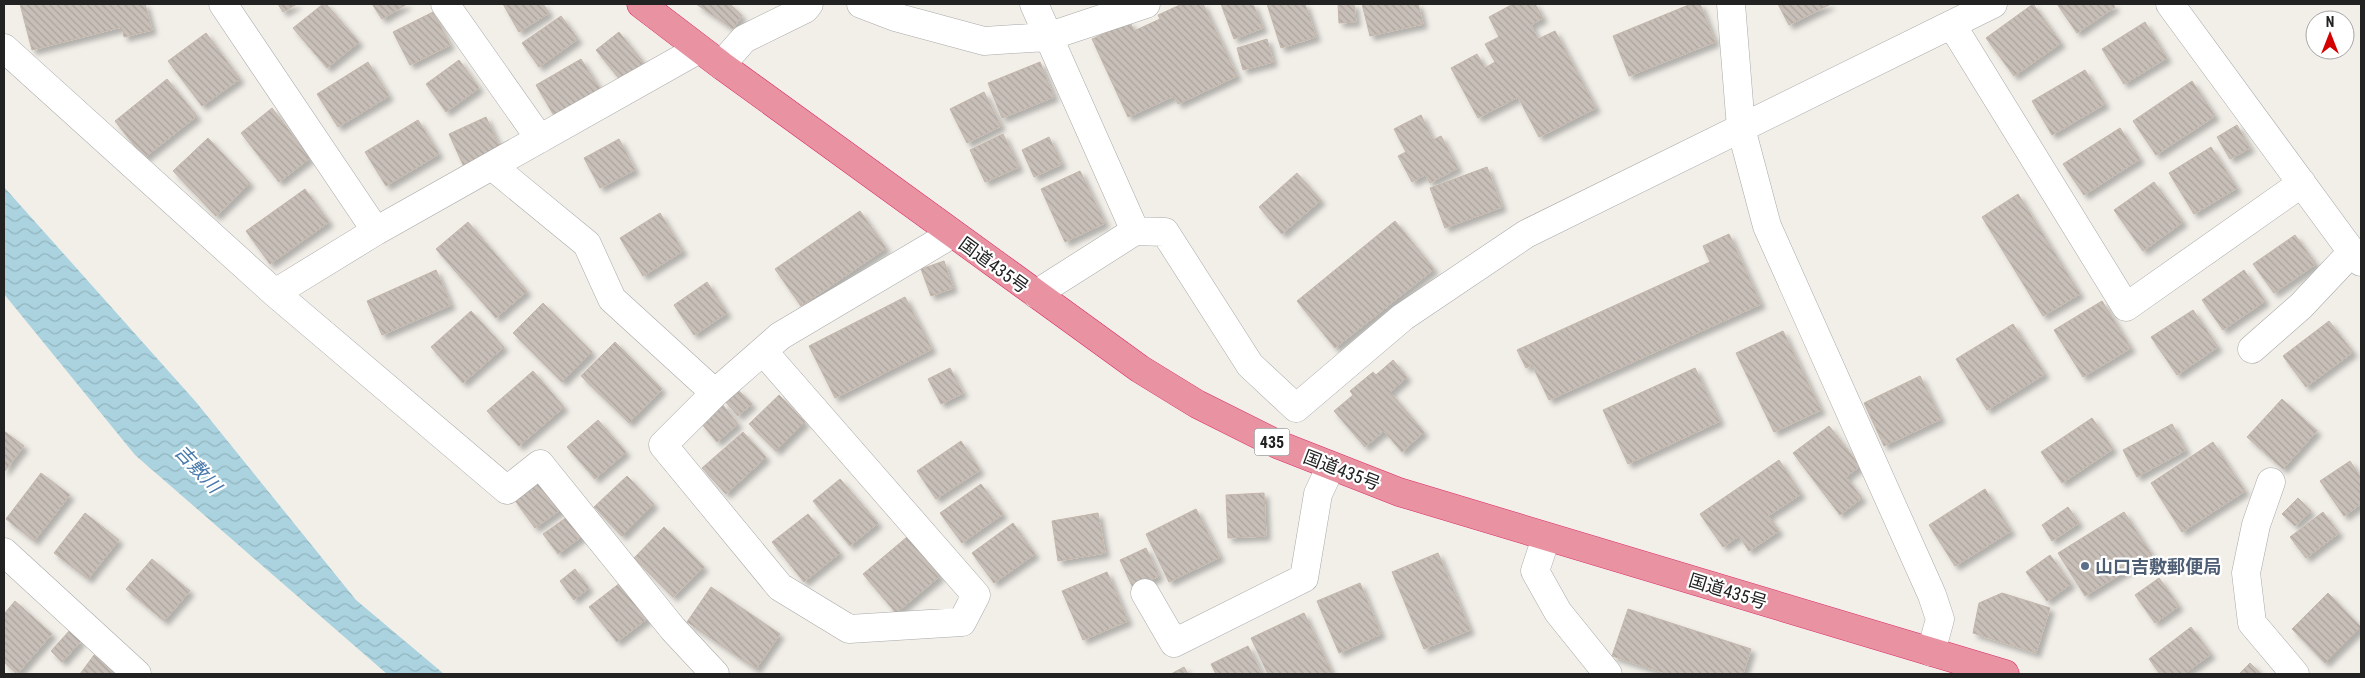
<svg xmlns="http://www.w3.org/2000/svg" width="2365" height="678" font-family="'Roboto Condensed','Noto Sans JP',sans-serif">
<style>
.water{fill:url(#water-waves)}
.building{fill:url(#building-back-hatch);stroke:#c4b6ab;filter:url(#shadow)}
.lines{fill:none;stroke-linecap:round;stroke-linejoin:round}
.street-casing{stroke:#a9a9a9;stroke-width:29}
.highway-casing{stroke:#dc2a67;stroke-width:29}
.street{stroke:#fff;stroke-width:28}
.highway{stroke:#e892a2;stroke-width:28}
.service-dot{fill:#5c6f8a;stroke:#fff;stroke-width:2}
.labels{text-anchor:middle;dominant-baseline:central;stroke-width:4.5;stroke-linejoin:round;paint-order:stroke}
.shield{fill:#fff;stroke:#646464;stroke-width:1}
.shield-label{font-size:16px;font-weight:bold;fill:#222}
.street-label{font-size:18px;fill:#222;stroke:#fff}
.service-label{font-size:18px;font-weight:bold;fill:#4e5e75;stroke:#fff;text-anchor:start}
.water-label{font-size:19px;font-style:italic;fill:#4a7aab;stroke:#fff}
</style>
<defs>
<pattern id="water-waves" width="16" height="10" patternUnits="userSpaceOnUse" patternTransform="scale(1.25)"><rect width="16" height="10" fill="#aad3df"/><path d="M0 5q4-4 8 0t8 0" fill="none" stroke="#92b5bf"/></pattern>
<pattern id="building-back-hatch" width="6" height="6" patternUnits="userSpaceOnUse" patternTransform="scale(1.25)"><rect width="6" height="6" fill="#c7bfb8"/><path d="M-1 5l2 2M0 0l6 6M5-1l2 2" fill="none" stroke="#aba49e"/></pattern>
<filter id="shadow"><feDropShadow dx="4.5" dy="4.5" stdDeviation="2.5" flood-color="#0004"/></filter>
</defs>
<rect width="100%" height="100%" fill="#f2efe9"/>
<path class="water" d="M4 187 196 402 356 600 444 674H387L135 455 4 294Z"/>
<path class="building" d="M20 4H145L152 30 124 37 122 27 32 50Z
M278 4H297L283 12Z
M323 4H326L359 42 327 68 293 28Z
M372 4H407L382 19Z
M503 4H543L549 13 519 32Z
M696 4H730L742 16 733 29Z
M1182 4H1203L1237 76 1178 104 1174 96 1128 117 1092 39 1130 22 1134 31 1160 19 1158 15Z
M1221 4H1253L1263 28 1234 39Z
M1267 4H1305L1316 37 1281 48Z
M1338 4H1354L1356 22 1339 23Z
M1362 4H1418L1423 24 1370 36Z
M1513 4H1535L1543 18 1531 25 1538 39 1555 31 1596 108 1539 137 1518 97 1478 118 1451 68 1477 54 1485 68 1495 62 1485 44 1499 37 1489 17Z
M1691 4H1700L1715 42 1629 76 1613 36Z
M1778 4H1831L1789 25Z
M2033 4 2061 43 2014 76 1986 38Z
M2057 4H2113L2115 7 2077 33Z
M433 12 450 45 410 65 393 32Z
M561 16 578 39 539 67 522 43Z
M2145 22 2167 58 2124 84 2102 49Z
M619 32 644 63 621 81 596 50Z
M206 33 240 79 202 106 168 61Z
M1267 39 1273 62 1243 70 1237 48Z
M581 59 602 92 556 119 536 85Z
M459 60 479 88 446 112 426 84Z
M368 62 389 96 338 127 317 94Z
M1040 62 1054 97 1002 118 988 83Z
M2085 70 2105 104 2052 135 2032 101Z
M167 79 197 116 144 158 115 121Z
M2192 81 2215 116 2156 155 2133 121Z
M984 92 1001 126 967 143 950 109Z
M272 108 310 158 279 182 241 133Z
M1421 115 1433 140 1441 136 1458 168 1430 183 1425 175 1412 182 1398 156 1406 152 1394 129Z
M486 117 501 150 464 167 449 134Z
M418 120 439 154 386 186 365 152Z
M2237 125 2250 148 2230 159 2217 137Z
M2120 128 2140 159 2084 195 2063 164Z
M1003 134 1019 167 985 182 970 150Z
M1049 137 1062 164 1034 177 1022 150Z
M208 138 250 183 216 216 173 171Z
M619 139 635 170 600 188 584 158Z
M2211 147 2237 188 2194 214 2169 173Z
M1487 167 1502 207 1445 228 1430 188Z
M1080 171 1105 223 1065 242 1041 189Z
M1297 173 1321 200 1282 234 1259 207Z
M2154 182 2183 222 2143 251 2114 210Z
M305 189 329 222 270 264 246 231Z
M2018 194 2080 294 2043 316 1982 217Z
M860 211 886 248 801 306 775 269Z
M660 213 683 251 643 276 620 238Z
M1395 221 1434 269 1335 348 1297 301Z
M468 222 527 291 496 318 436 249Z
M1729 234 1761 304 1549 400 1532 365 1526 368 1517 350 1710 262 1703 246Z
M2295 235 2316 264 2274 293 2253 264Z
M944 261 953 288 931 296 921 269Z
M436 270 451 305 382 335 367 301Z
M2244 270 2265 301 2223 330 2202 300Z
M707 282 727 313 694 335 674 305Z
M905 297 932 349 835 398 809 346Z
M2102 301 2131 348 2083 377 2054 330Z
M543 303 592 352 562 382 513 333Z
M2193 310 2218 347 2177 375 2151 337Z
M471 311 504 347 463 383 431 347Z
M2329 321 2353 352 2306 387 2283 356Z
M2013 324 2045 374 1987 410 1956 359Z
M1783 331 1821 410 1774 432 1736 353Z
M615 342 662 389 629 423 581 376Z
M1393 360 1407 377 1390 392 1424 432 1402 452 1384 431 1365 447 1334 411 1353 395 1350 391 1373 372 1376 375Z
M950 368 963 393 941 404 928 379Z
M1695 368 1720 421 1628 464 1603 410Z
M533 371 564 407 519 446 487 411Z
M1920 376 1941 419 1884 446 1864 403Z
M737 389 752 404 738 416 724 400Z
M779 395 805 422 776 451 749 424Z
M2282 399 2317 431 2283 469 2247 437Z
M722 404 738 424 717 442 701 423Z
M2092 418 2113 449 2062 483 2041 452Z
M598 420 626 452 595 479 567 447Z
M2172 424 2186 450 2137 477 2123 450Z
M1829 426 1860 466 1846 477 1862 498 1840 515 1793 453Z
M4 431 24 446 4 472Z
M743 432 766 457 726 494 702 468Z
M961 441 980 470 936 499 917 471Z
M2213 442 2245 491 2182 532 2151 483Z
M1779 460 1801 494 1768 516 1779 531 1749 551 1739 536 1723 547 1700 514Z
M2350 461 2361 478V504L2344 516 2320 481Z
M41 473 70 495 34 541 6 519Z
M546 476 567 505 535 528 514 499Z
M627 476 654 504 622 536 594 507Z
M840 479 878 523 850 546 813 501Z
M981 484 1003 514 962 543 940 513Z
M1985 489 2011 531 1955 566 1929 525Z
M1264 493 1266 536 1228 538 1226 495Z
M2298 498 2311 511 2295 526 2282 514Z
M2068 507 2079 523 2052 541 2042 525Z
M1196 509 1220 557 1169 582 1146 534Z
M2124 512 2152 555 2085 596 2058 553Z
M2323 512 2339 533 2306 558 2290 537Z
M85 513 119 540 88 579 54 553Z
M1098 513 1105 553 1058 561 1052 521Z
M808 514 840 553 804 582 772 542Z
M570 515 585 534 558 554 543 534Z
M1013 523 1035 554 994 583 972 553Z
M664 527 704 567 673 597 634 558Z
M907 537 940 576 896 613 863 574Z
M1146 548 1159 576 1133 588 1120 560Z
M1438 553 1470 630 1424 649 1392 572Z
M2050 555 2071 584 2047 601 2026 572Z
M152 559 190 591 164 621 126 589Z
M575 569 589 588 574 600 560 581Z
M1107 572 1128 621 1083 640 1062 591Z
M2159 578 2179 606 2155 623 2135 595Z
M620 583 648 618 617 642 589 607Z
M1360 583 1381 634 1339 653 1317 601Z
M711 587 780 634 756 669 687 622Z
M2002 593 2050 608 2036 653 1973 633 1979 603Z
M2328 593 2361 627 2325 663 2292 629Z
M15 601 52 634 17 674 4 662V614Z
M1628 609 1751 649 1743 674H1668L1612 656Z
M1304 613 1331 671 1324 674H1268L1251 638Z
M2191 627 2211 654 2184 674H2160L2149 659Z
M70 630 81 641 62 662 51 651Z
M1248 646 1262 674H1216L1211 664Z
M94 655 119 674H80Z
M2250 663 2261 674H2239Z
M1184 667 1188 674H1171Z"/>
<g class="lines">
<defs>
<path id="street" d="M223 4 376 231
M445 4 540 139
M861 4 895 17 984 41 1047 37 1146 4
M1034 4 1135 231 1036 294
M1731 4 1741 128 1767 226 1932 595 1940 619 1931 652
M2170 4 2352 252 2361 262
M1952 25 2126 307 2302 183
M4 48 275 293 507 490 540 464 673 629 715 674
M721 65 744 39 805 9 809 4
M492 166 587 244 612 299 715 393 780 336 952 234
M1135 231 1165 232 1250 365 1296 408 1403 317 1526 234 1993 4
M275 293 376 231 699 49
M2252 349 2301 306 2352 252
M715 393 663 445 780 587 849 629 962 622 976 595 763 351
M2271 482 2256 525 2246 573 2252 623 2295 674
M1546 538 1535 571 1558 612 1608 674
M4 552 137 674
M1145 593 1174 643 1304 578 1318 494 1331 466"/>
<path id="highway" d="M641 4 721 65 1140 369 1197 404 1279 445 1399 492 2005 674"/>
</defs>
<use href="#street" class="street-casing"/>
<use href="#highway" class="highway-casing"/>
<use href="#street" class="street"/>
<use href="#highway" class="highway"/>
</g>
<circle class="service-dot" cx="2085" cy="566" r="5"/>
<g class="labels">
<rect class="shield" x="1254.5" y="428.5" width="35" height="27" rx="4"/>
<g class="shield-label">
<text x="1272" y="442">435</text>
</g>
<g class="street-label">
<text transform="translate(994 265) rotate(36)">国道435号</text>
<text transform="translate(1342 470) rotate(21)">国道435号</text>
<text transform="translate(1728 591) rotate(17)">国道435号</text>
</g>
<g class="service-label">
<text x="2095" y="566">山口吉敷郵便局</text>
</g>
<g class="water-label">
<text transform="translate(198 469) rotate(47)">吉敷川</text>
</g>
</g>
<rect width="2365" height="678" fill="none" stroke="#222222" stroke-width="10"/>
<g transform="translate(2330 35)"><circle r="24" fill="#ffffff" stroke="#a7a7a7"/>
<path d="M0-4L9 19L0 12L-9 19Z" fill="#d40000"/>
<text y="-8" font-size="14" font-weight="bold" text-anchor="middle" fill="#222222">N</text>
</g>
</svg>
